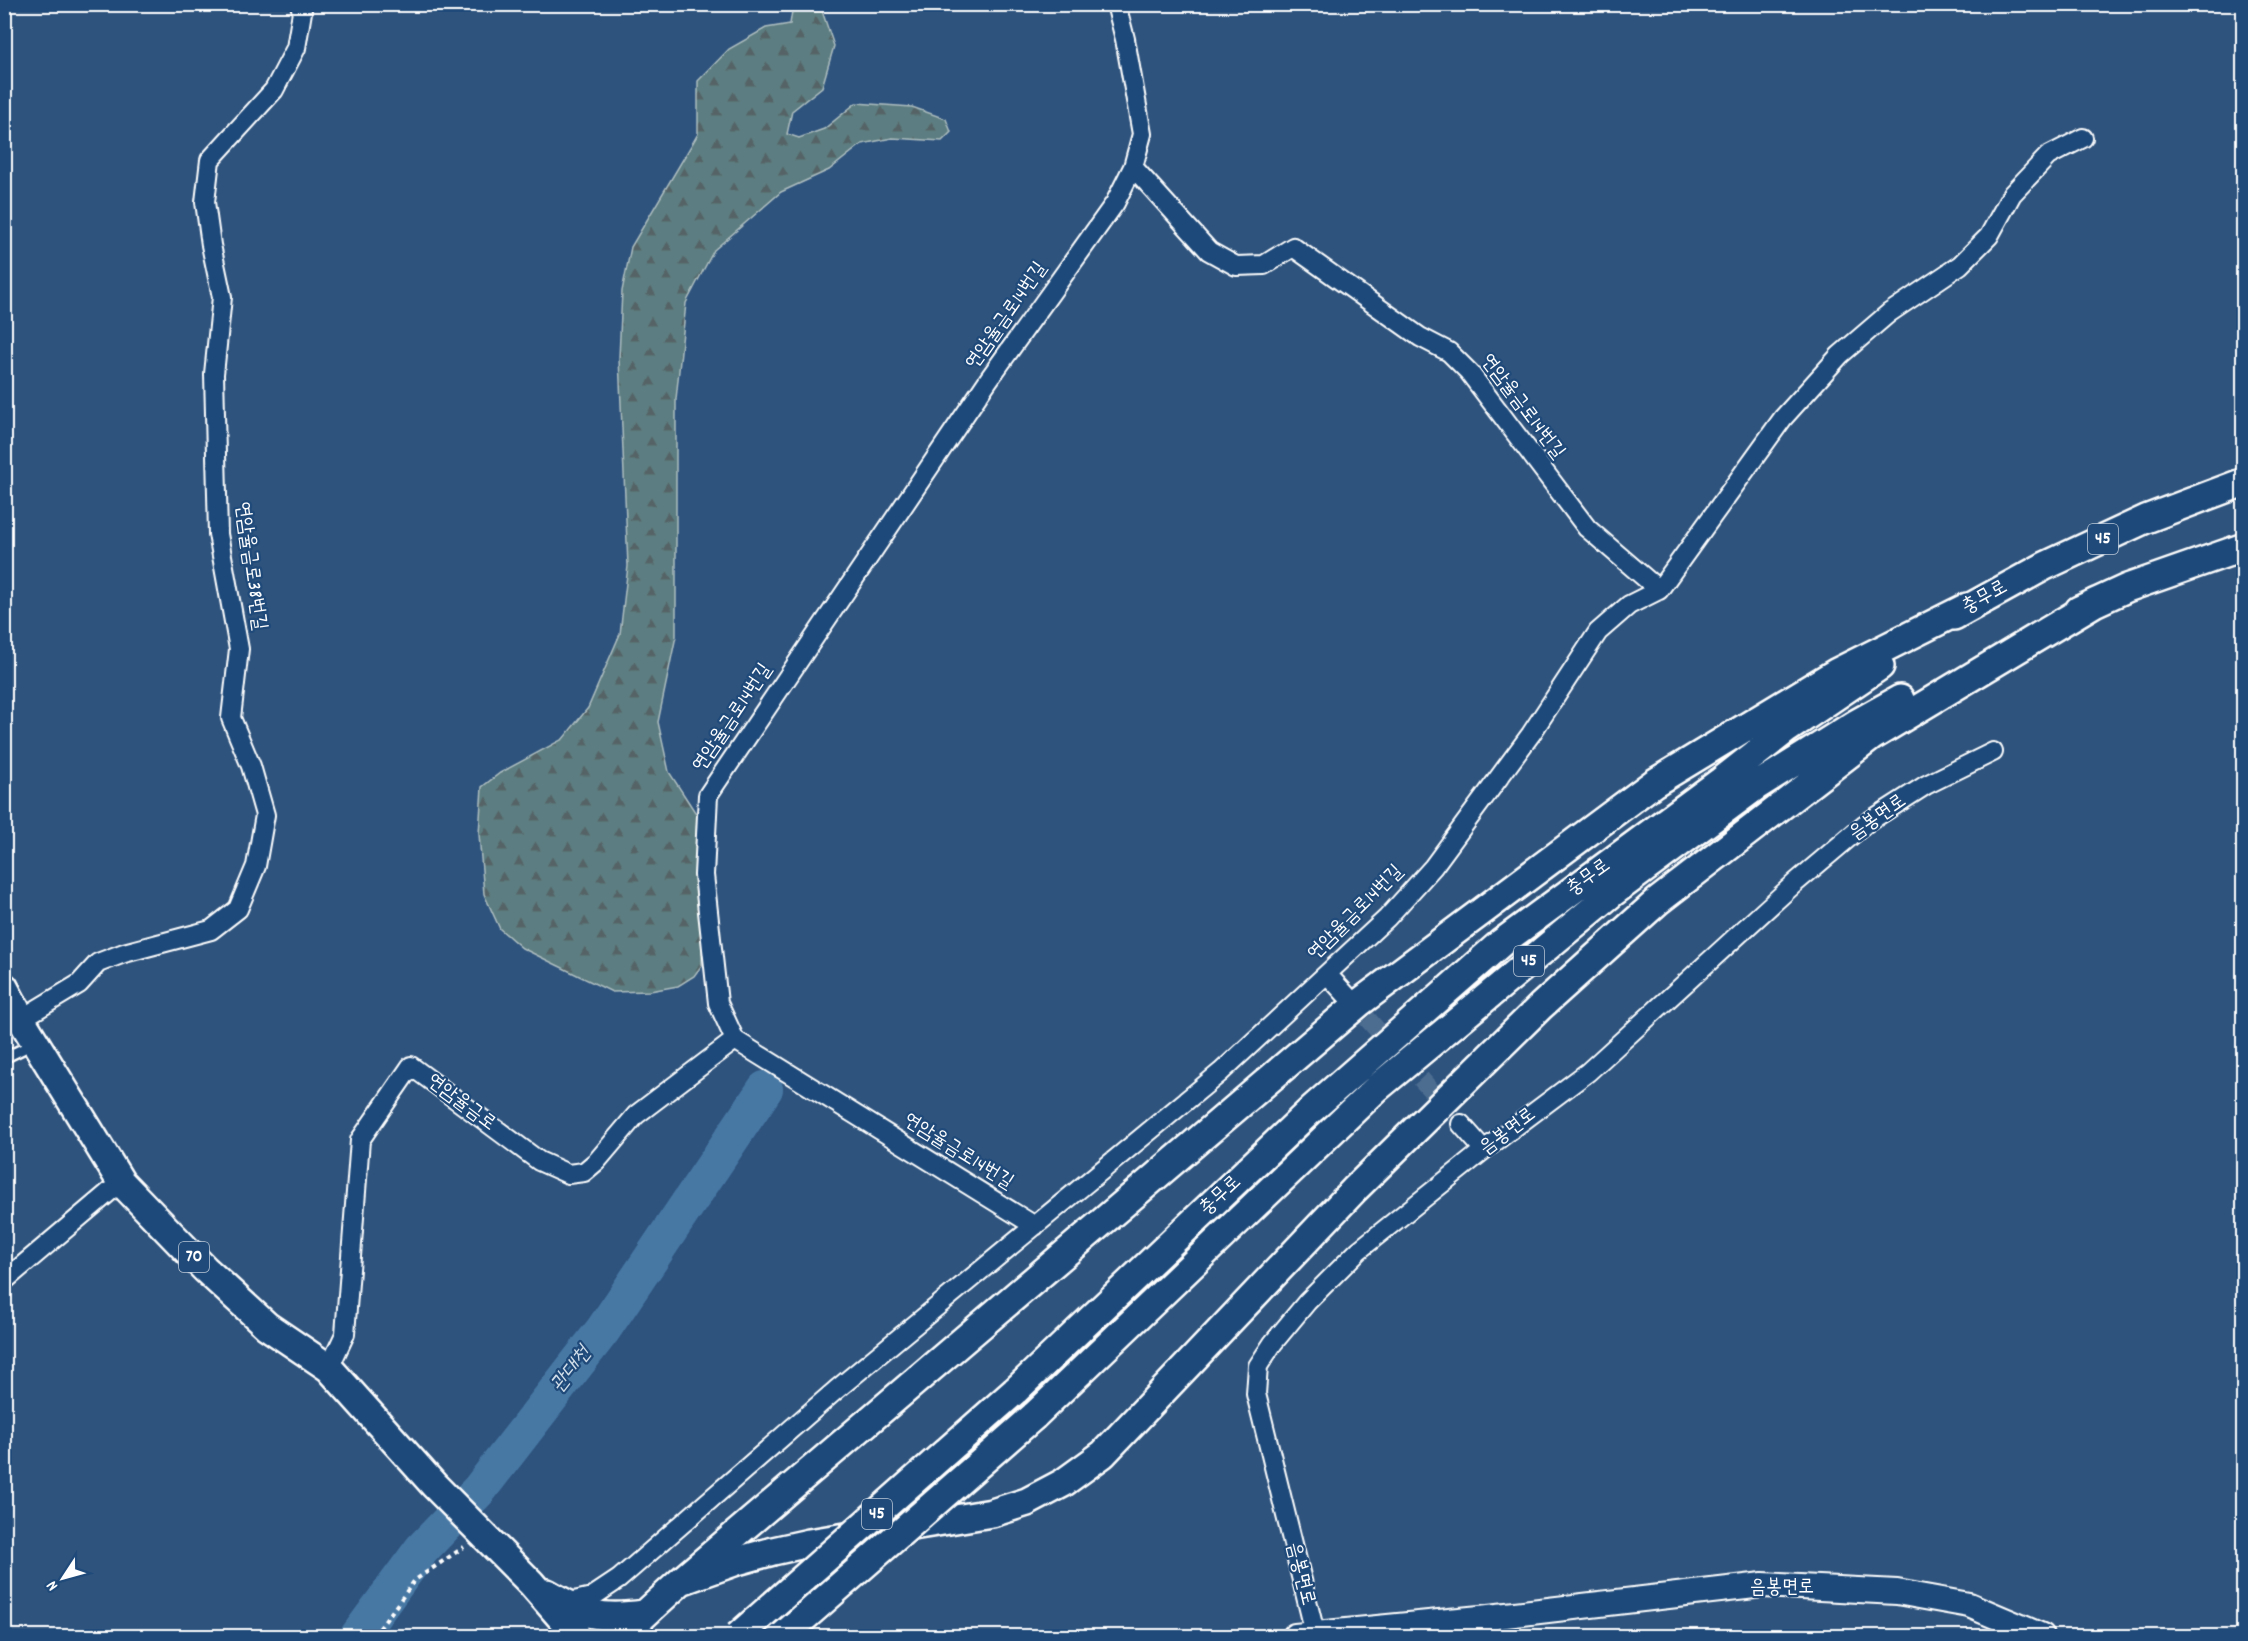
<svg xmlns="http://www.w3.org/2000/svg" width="2248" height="1641" font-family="Dekko,'Poor Story',sans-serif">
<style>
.forest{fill:url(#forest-firs);stroke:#aebec0;stroke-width:1.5}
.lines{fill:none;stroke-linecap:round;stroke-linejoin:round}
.river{stroke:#4778a4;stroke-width:36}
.street-tunnel{stroke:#4d6d90;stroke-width:18;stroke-dasharray:18 9;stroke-linecap:butt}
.lane-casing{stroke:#fff;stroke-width:14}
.street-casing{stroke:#fff;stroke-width:22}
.secondary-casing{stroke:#fff;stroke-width:28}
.primary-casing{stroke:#fff;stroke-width:32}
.path{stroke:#fff;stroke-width:4;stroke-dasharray:4.5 4.5;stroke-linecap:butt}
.lane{stroke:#1f4a7a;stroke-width:9}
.street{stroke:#1f4a7a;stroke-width:18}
.secondary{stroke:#1f4a7a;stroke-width:24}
.primary{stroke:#1f4a7a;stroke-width:27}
.primary-bridge-casing{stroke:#fff;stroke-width:32;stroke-linecap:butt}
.primary-bridge{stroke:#1f4a7a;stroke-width:27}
.labels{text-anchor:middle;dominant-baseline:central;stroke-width:4.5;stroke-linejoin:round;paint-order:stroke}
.shield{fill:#1f4a7a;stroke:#bcc9d7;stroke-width:1.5}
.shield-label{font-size:18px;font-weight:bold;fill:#fff}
.street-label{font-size:20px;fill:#fff;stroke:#1f4a7a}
.water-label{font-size:21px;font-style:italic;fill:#d1dde8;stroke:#1f4a7a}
</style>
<defs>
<pattern id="forest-firs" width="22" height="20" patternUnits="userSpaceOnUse" patternTransform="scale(1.5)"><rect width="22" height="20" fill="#5c7d81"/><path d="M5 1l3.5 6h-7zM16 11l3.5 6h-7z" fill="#546466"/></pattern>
</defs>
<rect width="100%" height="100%" fill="#2e537d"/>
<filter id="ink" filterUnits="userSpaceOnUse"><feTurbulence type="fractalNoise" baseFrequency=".0167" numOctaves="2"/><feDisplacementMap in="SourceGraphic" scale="12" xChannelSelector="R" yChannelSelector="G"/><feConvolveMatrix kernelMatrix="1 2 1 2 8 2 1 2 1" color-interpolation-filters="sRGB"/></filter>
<g filter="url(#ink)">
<path class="forest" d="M793 5H820L834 46 822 87 792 111 787 134 799 138 824 129 856 103 912 107 946 119 951 132 942 141 892 138 862 144 829 170 781 192 714 250 686 303 676 399V636L658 722 669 772 697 815 702 927V965L694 976 678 986 650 991 612 992 522 948 500 929 484 894 479 834 482 787 500 773 563 739 588 708 620 634 628 566 619 358 622 291 631 247 698 134V81L729 49 766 28 790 24Z"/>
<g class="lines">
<path class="river" d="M358 1636 422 1549 479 1490 603 1330 765 1089"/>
<path class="street-tunnel" d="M1349 998 1461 1124"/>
<defs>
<path id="lane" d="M4 1058 33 1044"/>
<path id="street" d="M1133 167 1209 251 1236 266 1264 265 1293 247 1420 337 1449 352 1469 372 1587 528 1659 590
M1327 974 1349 998
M21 1019 79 984 98 963 124 953 211 930 238 909 256 866 265 815 251 766 231 718 239 649 218 534 214 374 222 297 211 245 205 202 210 160 274 90 296 48 302 12 300 4
M1461 1124 1484 1150
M1035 1226 735 1040 718 1003 704 875 708 795 989 379 1115 203 1133 167 1142 134 1125 39 1116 4
M4 1281 121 1182
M329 1368 345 1334 360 1140 411 1066 539 1161 568 1174 584 1172 597 1161 636 1115 735 1040
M565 1603 592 1597 619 1579 836 1390 1221 1072 1387 918 1433 867 1531 734 1598 632 1629 605 1659 590 1783 418 1840 355 1889 313 1960 265 1989 236 2012 194 2048 156 2083 138
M1480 1618 1492 1636
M1315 1633 1256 1394 1258 1366 1273 1343 1307 1302 1359 1250 1484 1150 1588 1072 1795 883 1865 824 1926 785 1993 752"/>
<path id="secondary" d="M1295 1636 1480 1618 1763 1585 1897 1592 1969 1605 2042 1636"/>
<path id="primary" d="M2079 610 2127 588 2244 547
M1954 616 2045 566 2146 519 2244 482
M4 987 21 1019 121 1182 205 1269 267 1326 329 1368 434 1485 531 1583 577 1636
M1015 1391 1312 1109 1501 943 1721 781 1787 729 1880 666
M1034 1416 1377 1088 1611 894 1758 785 1857 723 1900 699
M681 1581 737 1561 773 1551 809 1543 992 1513 1027 1502 1063 1483 1103 1454 1355 1189 1541 1006 1658 901 1871 737 2096 602
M547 1593C585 1615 600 1620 644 1614
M621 1636 681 1581 1359 1003 1654 783 1837 672 1967 607"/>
</defs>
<use href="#lane" class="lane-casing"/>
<use href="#street" class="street-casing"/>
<use href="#secondary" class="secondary-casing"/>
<use href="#primary" class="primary-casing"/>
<path class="path" d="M374 1636 415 1580 464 1547"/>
<use href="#lane" class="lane"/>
<use href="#street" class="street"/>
<use href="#secondary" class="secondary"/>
<use href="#primary" class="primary"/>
<defs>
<path id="primary-bridge" d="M738 1636 1015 1391
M783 1636 1034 1416"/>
</defs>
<use href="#primary-bridge" class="primary-bridge-casing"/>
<use href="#primary-bridge" class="primary-bridge"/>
</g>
</g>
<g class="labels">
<g class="shield">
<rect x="2088" y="524" width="30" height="30" rx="4.5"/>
<rect x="1514" y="946" width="30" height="30" rx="4.5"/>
<rect x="179" y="1242" width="30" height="30" rx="4.5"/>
<rect x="862" y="1499" width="30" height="30" rx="4.5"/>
</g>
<g class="shield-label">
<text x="2103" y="539">45</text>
<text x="1529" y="961">45</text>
<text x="194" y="1257">70</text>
<text x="877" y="1514">45</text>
</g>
<g class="street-label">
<text transform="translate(1007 316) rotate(-55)">연암율금로14번길</text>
<text transform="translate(1522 407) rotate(53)">연암율금로14번길</text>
<text transform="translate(250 566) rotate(82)">연암율금로38번길</text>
<text transform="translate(1985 598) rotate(-29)">충무로</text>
<text transform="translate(733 718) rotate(-56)">연암율금로14번길</text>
<text transform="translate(1878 818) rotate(-35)">음봉면로</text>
<text transform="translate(1589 878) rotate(-36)">충무로</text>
<text transform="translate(1356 913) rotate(-45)">연암율금로14번길</text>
<text transform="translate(461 1103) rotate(37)">연암율금로</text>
<text transform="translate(1508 1132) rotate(-37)">음봉면로</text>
<text transform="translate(958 1152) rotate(32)">연암율금로14번길</text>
<text transform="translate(1221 1196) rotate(-43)">충무로</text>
<text transform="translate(1300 1574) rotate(76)">음봉면로</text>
<text x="1782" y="1588">음봉면로</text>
</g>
<g class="water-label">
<text transform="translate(572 1370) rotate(-52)">관대천</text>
</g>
</g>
<rect width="2248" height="1641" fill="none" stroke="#1f4a7a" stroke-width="24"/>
<rect x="12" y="12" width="2224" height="1617" fill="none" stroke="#fff" stroke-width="2" filter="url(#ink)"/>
<g transform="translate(63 1578) rotate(234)" stroke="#1f4a7a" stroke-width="4.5" paint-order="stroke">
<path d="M0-4.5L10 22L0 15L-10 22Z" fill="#ffffff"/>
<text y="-9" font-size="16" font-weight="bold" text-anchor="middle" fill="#ffffff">N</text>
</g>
</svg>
